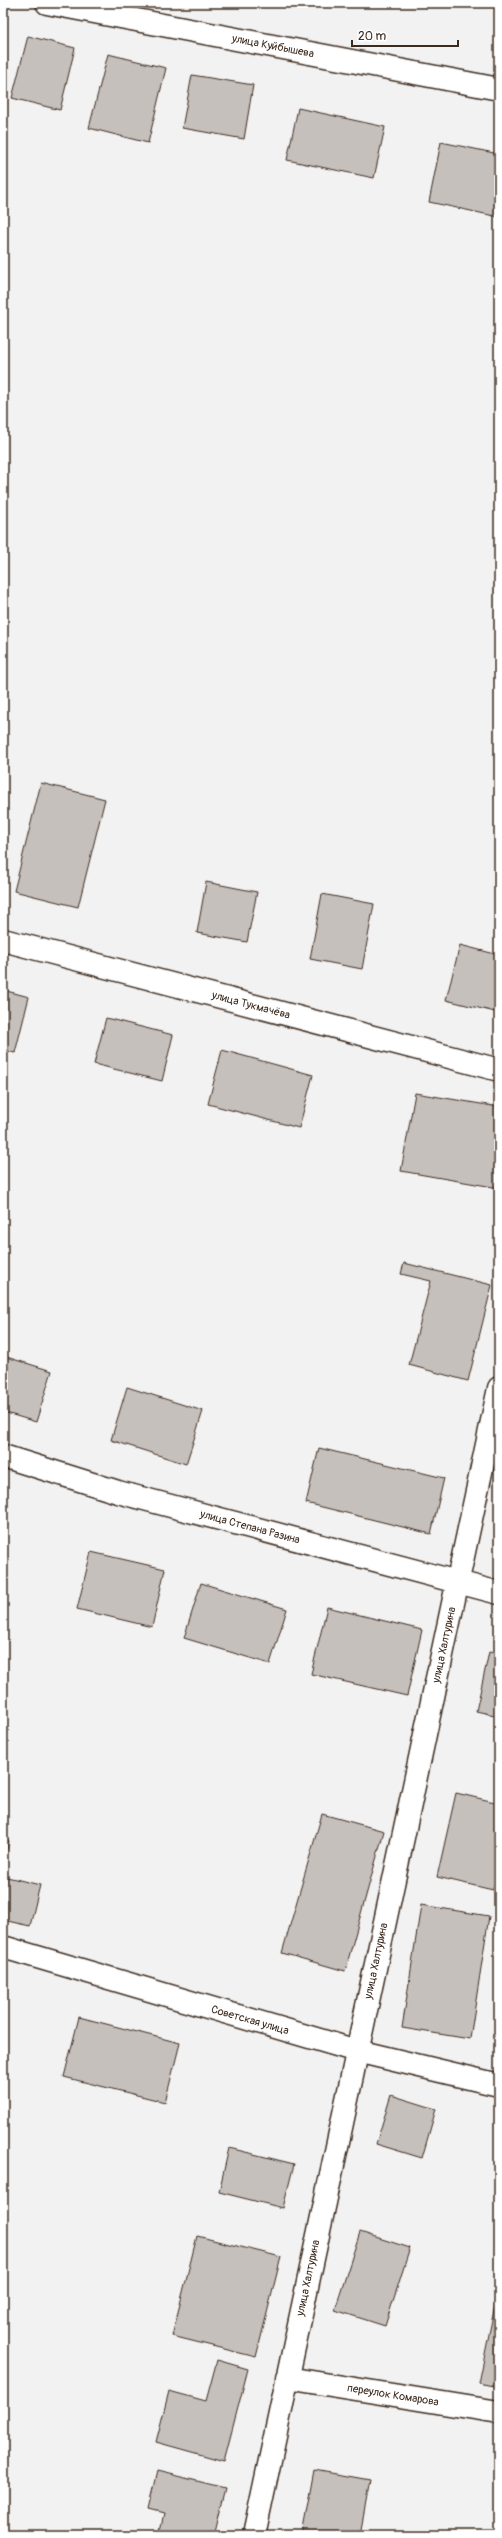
<svg xmlns="http://www.w3.org/2000/svg" width="502" height="2538" font-family="Pangolin,sans-serif">
<style>
.building{fill:#c6c0bd;stroke:#3b2a1e}
.lines{fill:none;stroke-linecap:round;stroke-linejoin:round}
.minor-casing{stroke:#3b2a1e;stroke-width:25}
.minor{stroke:#fff;stroke-width:22}
.labels{text-anchor:middle;dominant-baseline:central;stroke-width:3;stroke-linejoin:round;paint-order:stroke}
.street-label{font-size:11px;fill:#3b2a1e;stroke:#fff}
</style>
<rect width="100%" height="100%" fill="#f3f2f2"/>
<filter id="ink" filterUnits="userSpaceOnUse"><feTurbulence type="fractalNoise" baseFrequency=".025" numOctaves="2"/><feDisplacementMap in="SourceGraphic" scale="8" xChannelSelector="R" yChannelSelector="G"/><feConvolveMatrix kernelMatrix="1 2 1 2 8 2 1 2 1" color-interpolation-filters="sRGB"/></filter>
<g filter="url(#ink)">
<path class="building" d="M3 30 7 31 3 44Z
M28 36 75 48 60 110 12 98Z
M108 54 166 68 148 143 89 128Z
M192 75 253 85 244 139 182 128Z
M298 108 385 127 374 178 287 160Z
M441 142 499 154V217L429 202Z
M41 783 105 799 78 907 14 891Z
M499 829V842H496Z
M206 882 257 892 247 942 197 933Z
M322 894 374 904 362 969 310 959Z
M460 945 499 955V1013L446 1000Z
M3 990 29 997 15 1053 3 1050Z
M106 1018 173 1035 162 1081 94 1064Z
M222 1050 313 1075 299 1128 208 1104Z
M415 1093 499 1107V1188L401 1171Z
M404 1263 492 1285 468 1381 409 1365 431 1281 401 1274Z
M3 1356 52 1371 36 1422 3 1412Z
M127 1387 203 1411 186 1464 111 1440Z
M319 1448 444 1478 431 1534 306 1503Z
M91 1552 165 1569 152 1627 77 1609Z
M201 1583 287 1609 270 1664 184 1638Z
M327 1607 422 1630 407 1696 311 1674Z
M489 1652 499 1654V1716L476 1711Z
M456 1793 499 1803V1866L493 1890 437 1877Z
M322 1814 384 1831 345 1971 282 1953Z
M3 1840 9 1841 3 1866Z
M3 1876 40 1885 30 1926 3 1920Z
M421 1905 489 1916 470 2039 402 2028Z
M79 2017 180 2043 165 2102 64 2077Z
M391 2095 436 2109 422 2158 376 2144Z
M229 2148 294 2164 283 2208 219 2192Z
M360 2232 410 2248 385 2326 335 2310Z
M197 2236 281 2257 256 2357 172 2336Z
M496 2300H499V2387L479 2383Z
M217 2360 248 2369 224 2461 156 2442 169 2391 206 2401Z
M314 2470 370 2480 360 2535H302Z
M157 2471 225 2488 213 2535H159L164 2513 148 2509Z"/>
<g class="lines">
<defs>
<path id="minor" d="M47 3 499 89
M3 940 499 1070
M3 1456 118 1492 499 1593
M3 1947 357 2051 499 2085
M287 2378 499 2412
M254 2535 499 1388"/>
</defs>
<use href="#minor" class="minor-casing"/>
<use href="#minor" class="minor"/>
</g>
</g>
<g class="labels">
<g class="street-label">
<text transform="translate(273 46) rotate(11)">улица Куйбышева</text>
<text transform="translate(251 1005) rotate(15)">улица Тукмачёва</text>
<text transform="translate(250 1527) rotate(15)">улица Степана Разина</text>
<text transform="translate(444 1645) rotate(-78)">улица Халтурина</text>
<text transform="translate(376 1961) rotate(-78)">улица Халтурина</text>
<text transform="translate(250 2020) rotate(16)">Советская улица</text>
<text transform="translate(308 2278) rotate(-78)">улица Халтурина</text>
<text transform="translate(393 2395) rotate(9)">переулок Комарова</text>
</g>
</g>
<rect width="502" height="2538" fill="none" stroke="#fff" stroke-width="16"/>
<rect x="8" y="8" width="486" height="2522" fill="none" stroke="#3b2a1e" stroke-width="1.5" filter="url(#ink)"/>
<path d="M352 40v6h106v-6" fill="none" stroke="#3b2a1e" stroke-width="2"/>
<text x="358" y="40" font-size="12" fill="#3b2a1e" stroke="#ffffff" stroke-width="3" paint-order="stroke">20 m</text>
</svg>
